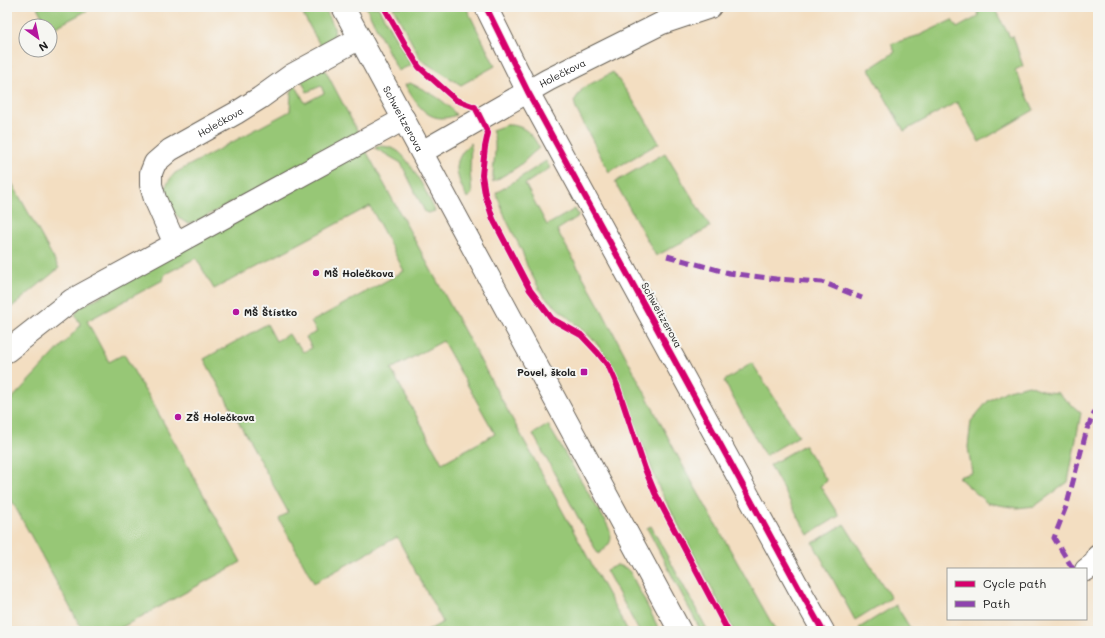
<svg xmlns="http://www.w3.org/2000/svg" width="1105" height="638" font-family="Mali,sans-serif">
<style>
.green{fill:#97c776;stroke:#5a7249;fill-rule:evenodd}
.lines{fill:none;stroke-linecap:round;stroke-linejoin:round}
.street-casing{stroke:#676056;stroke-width:24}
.secondary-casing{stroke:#676056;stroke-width:24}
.street{stroke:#fff;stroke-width:22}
.secondary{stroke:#fff;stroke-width:22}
.quiet{stroke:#8e44ad;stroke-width:5;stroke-dasharray:10 5;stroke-linecap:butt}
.cycleway-casing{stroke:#f6f6f2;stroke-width:8}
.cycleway{stroke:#d6006c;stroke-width:6}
.poi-dot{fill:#b5179e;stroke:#f6f6f2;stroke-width:1.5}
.labels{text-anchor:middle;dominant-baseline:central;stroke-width:4;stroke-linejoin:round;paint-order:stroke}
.street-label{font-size:10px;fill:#1c1c1c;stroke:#f6f6f2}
.poi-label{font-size:10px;font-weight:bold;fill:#1c1c1c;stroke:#f6f6f2;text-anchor:start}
</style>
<rect width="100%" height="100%" fill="#f6f6f2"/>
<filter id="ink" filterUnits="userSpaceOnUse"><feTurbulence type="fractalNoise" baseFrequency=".025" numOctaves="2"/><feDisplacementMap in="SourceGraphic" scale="8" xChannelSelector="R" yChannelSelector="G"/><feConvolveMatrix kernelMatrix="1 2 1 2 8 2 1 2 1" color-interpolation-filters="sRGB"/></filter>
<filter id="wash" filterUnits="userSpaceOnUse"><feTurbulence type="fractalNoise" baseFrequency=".012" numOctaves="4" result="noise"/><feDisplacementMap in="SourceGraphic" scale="16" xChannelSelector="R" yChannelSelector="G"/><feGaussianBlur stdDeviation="0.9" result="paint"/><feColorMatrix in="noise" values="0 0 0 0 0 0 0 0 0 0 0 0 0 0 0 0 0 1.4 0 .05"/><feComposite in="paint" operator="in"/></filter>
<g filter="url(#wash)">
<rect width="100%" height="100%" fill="#f3dec1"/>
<path class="green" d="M37 7H94L50 30V26H47Z
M299 7H324C332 23 344 37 321 47Z
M366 7H378L411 65 398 71Z
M393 7H466L495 66 461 85 421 60Z
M976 7H995L994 8 1010 37 1013 36 1023 66 1015 70 1034 110 979 142 957 102 904 131 869 69 895 52 891 44 920 35 952 20 957 28 979 16Z
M324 68 359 134 197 221C195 222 190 223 188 223 178 221 165 202 165 193 164 186 170 179 175 173L290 111 291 93 295 84 305 103 324 93 321 86 307 92 301 79Z
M613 72 641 112 659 143 609 172 576 109 574 101 583 88Z
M410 83C427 91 446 100 456 115 429 126 417 105 405 85Z
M506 125C523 124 533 134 539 148L533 153 519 166 493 182C492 165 499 146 492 130Z
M471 143 470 171 472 194 467 198C456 175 450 162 471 143Z
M379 146C386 146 394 148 399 152 412 163 428 195 435 211L428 213 425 212 401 163 375 148Z
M365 149 628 631H427L443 622 397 537 314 583 279 519 288 512 204 359 267 324 276 341 289 334 295 344 297 343 303 352 312 348 306 337 317 332 311 322 404 271 370 206 214 289 196 258 165 274 163 280 87 321 109 362 124 354 145 391H146L241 562 115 631H83L7 492V404L81 325 75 315 79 308ZM443 341 495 434 442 463 391 369Z
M665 153 710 227 656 256 615 182Z
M546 161 550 168 525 184 547 225 575 209 579 216 557 230 600 307 683 466 776 631H734L659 488 617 376 610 362 594 340 547 299 542 294 527 266 522 251 506 219 496 193Z
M7 174 59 268 7 311Z
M752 363 799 436 765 456 724 381Z
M1029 385 1047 392 1058 393 1081 413 1068 482 1035 506 1017 508 987 503 958 477 972 473 968 447 971 421 988 401 1008 390Z
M548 425 607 524C614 539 612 544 598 554L533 434Z
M804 445 827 481 820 486 839 516 808 535 770 465Z
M844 524 891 598 855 620 813 543Z
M651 526 708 631H701L647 528Z
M617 565 626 568 630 572 660 631H639L606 570Z
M896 605 912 631H861L859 628Z"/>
</g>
<g filter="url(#ink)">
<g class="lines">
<defs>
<g id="street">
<path d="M486 7 528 92 802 594 823 631"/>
<path id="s1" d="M422 152 548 80 662 23 710 7"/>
<path id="s2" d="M175 244 155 199 151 185V173L155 163 170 150 236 113 260 98 292 75 360 38"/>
<path d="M7 351 72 300 404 119"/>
<path d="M1086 570 1095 563 1098 556"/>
</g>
<g id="secondary">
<path id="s3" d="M343 7 680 631"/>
</g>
</defs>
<use href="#street" class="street-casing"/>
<use href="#secondary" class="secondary-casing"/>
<use href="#street" class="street"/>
<use href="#secondary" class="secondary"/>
<path class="quiet" d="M667 256 729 273 776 279 822 282 862 298
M1073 569 1054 538 1067 504 1087 429 1098 405"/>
<defs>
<path id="cycleway" d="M384 7 406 46 419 67 456 100 475 107 488 133 485 147 482 175 485 194 493 219 530 290 552 319 581 335 598 353 609 367 617 385 645 469 655 493 728 631
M486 7 528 92 802 594 823 631"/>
</defs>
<use href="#cycleway" class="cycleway-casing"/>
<use href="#cycleway" class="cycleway"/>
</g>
</g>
<g class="poi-dot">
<circle cx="316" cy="273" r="4"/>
<circle cx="236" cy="312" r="4"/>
<rect x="580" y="368" width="8" height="8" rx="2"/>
<circle cx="178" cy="417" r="4"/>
</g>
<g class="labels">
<g class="street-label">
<text stroke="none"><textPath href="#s1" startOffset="161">Holečkova</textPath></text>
<text stroke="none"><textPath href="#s3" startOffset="127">Schweitzerova</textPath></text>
<text stroke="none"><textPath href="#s2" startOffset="164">Holečkova</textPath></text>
<text transform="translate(662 315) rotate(61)">Schweitzerova</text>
</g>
<g class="poi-label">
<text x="324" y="273">MŠ Holečkova</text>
<text x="244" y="312">MŠ Štístko</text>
<text x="576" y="372" text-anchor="end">Povel, škola</text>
<text x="186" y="417">ZŠ Holečkova</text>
</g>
</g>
<rect width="1105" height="638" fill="none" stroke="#f6f6f2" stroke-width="24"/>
<rect x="947" y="568" width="140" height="52" fill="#f6f6f2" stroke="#9f9f9c"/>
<rect x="955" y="581" width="20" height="6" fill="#d6006c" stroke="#9f9f9c"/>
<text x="983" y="588" font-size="12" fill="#1c1c1c">Cycle path</text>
<rect x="955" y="601" width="20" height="6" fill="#8e44ad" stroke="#9f9f9c"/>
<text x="983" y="608" font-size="12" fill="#1c1c1c">Path</text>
<g transform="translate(38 38) rotate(147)"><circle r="19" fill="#f6f6f2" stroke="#9f9f9c"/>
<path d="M0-3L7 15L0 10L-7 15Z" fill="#b5179e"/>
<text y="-6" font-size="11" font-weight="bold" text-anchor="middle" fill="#1c1c1c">N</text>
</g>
</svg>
